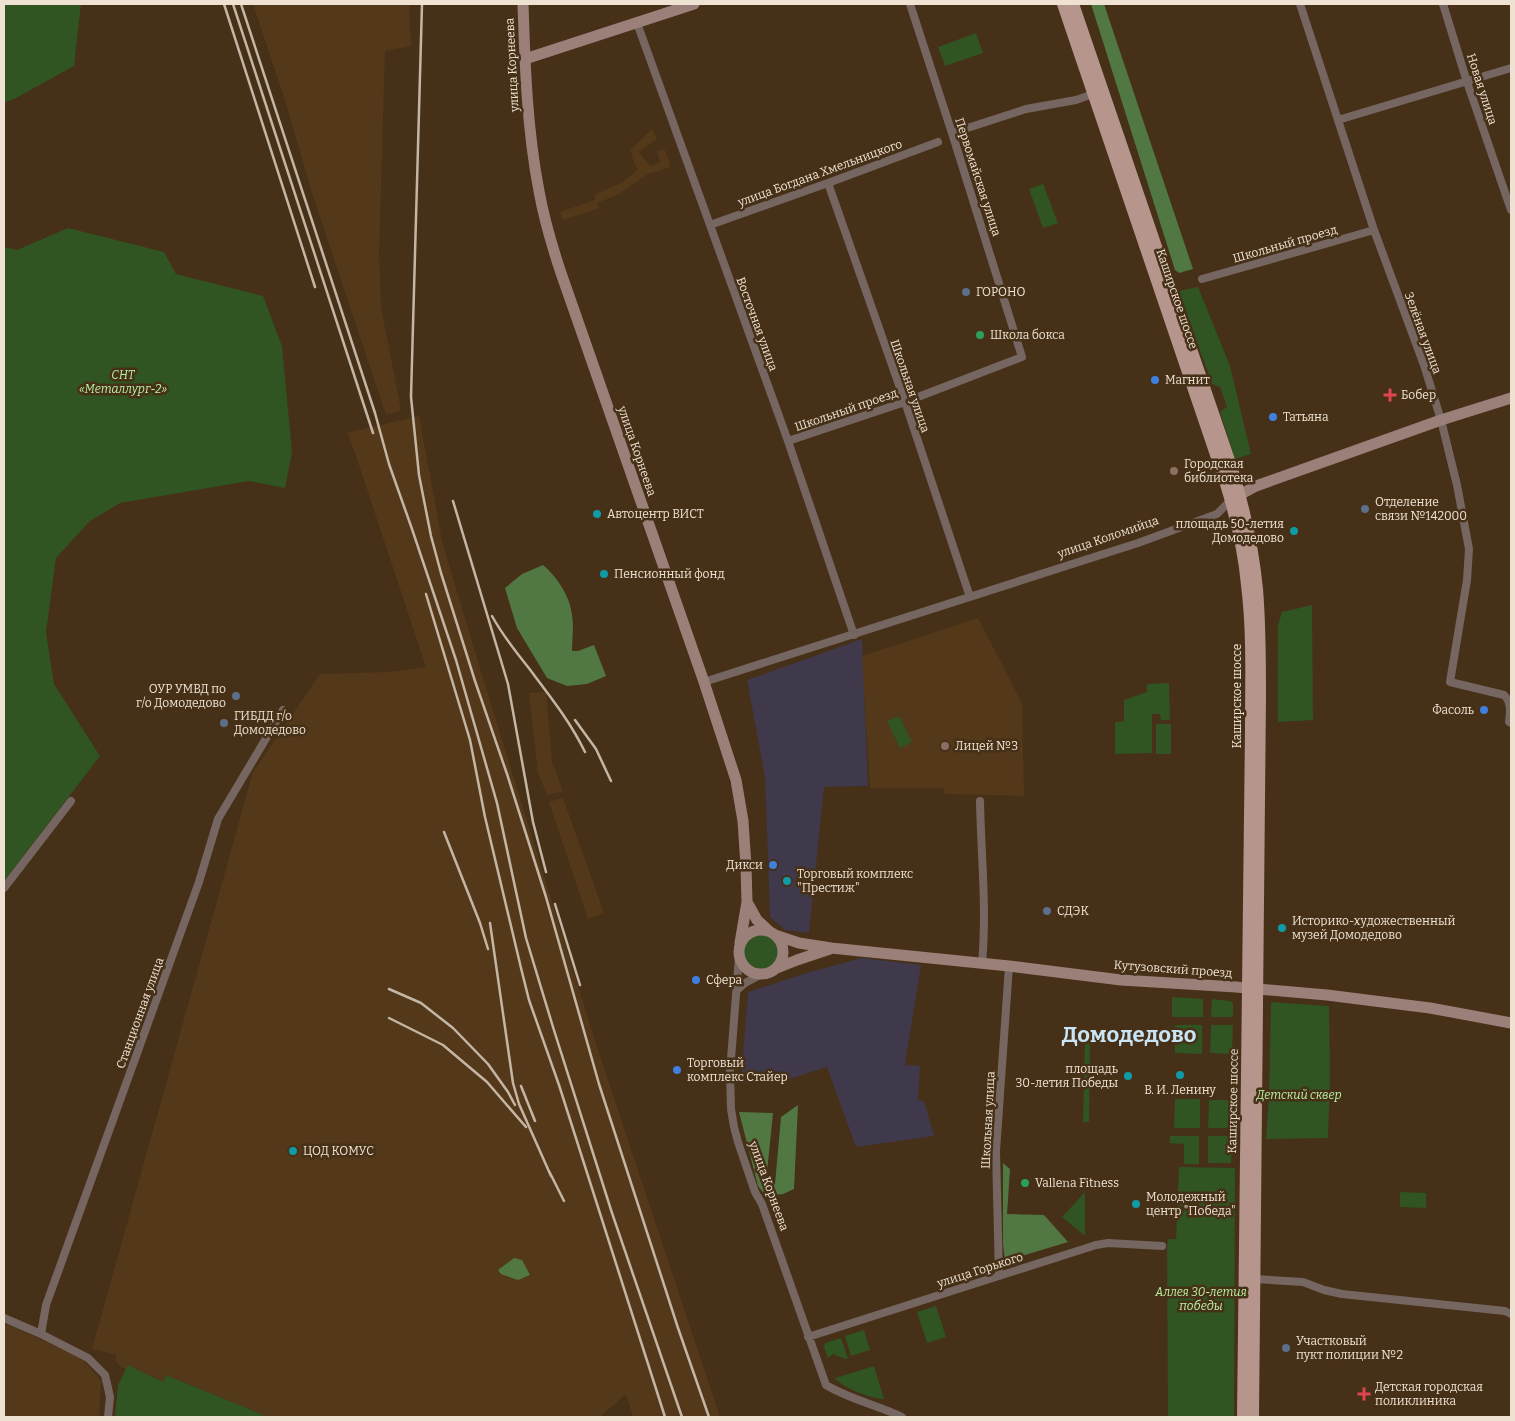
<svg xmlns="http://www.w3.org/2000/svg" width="1515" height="1421" font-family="Bitter,serif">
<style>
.commercial{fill:#3f394b}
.built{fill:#533919}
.green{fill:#305422}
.forest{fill:#517843}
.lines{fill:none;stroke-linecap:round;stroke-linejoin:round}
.street{stroke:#766662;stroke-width:8}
.secondary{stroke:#9b807a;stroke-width:11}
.primary{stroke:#b6958d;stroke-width:12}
.rail{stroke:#c4b5a4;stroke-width:2.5}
.service-dot{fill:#5c6f8a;stroke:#463017;stroke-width:2}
.leisure-dot{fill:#2e9e5b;stroke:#463017;stroke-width:2}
.shop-dot{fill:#3f7fe0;stroke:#463017;stroke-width:2}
.health-dot{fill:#e0444e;stroke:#463017;stroke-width:2}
.education-dot{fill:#8d6e63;stroke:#463017;stroke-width:2}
.culture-dot{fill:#0f9aa8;stroke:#463017;stroke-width:2}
.labels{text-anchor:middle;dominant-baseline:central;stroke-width:5;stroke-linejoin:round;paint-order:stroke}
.street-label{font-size:12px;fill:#efe2d3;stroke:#463017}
.poi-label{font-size:12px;fill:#efe2d3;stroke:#463017;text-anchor:start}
.park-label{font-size:12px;font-style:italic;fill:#b8f2a3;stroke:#463017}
.town-label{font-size:22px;font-weight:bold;fill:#c7e5f7;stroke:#463017}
</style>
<rect width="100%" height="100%" fill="#463017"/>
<path class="commercial" d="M862 639 868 786 824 787 809 933 785 930 770 917 765 777 747 680Z
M862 958 921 965 905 1065 920 1066 918 1100 924 1101 934 1136 856 1147 827 1067 789 1079 741 1083 748 992 810 972Z"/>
<path class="built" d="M253 4H409L411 46 385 51 379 254 381 307 401 410 386 415 313 196 284 97Z
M652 129 657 139 639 152 650 166 660 162 657 151 665 150 671 167 648 174 617 195 597 203 599 208 563 220 560 212 595 200 594 195 623 182 637 170 630 150Z
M419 416 442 541 475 652 595 1041 720 1417H633L626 1394 600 1417H268L166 1375 163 1382 128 1365 127 1370 120 1366 115 1360 117 1355 92 1349 253 772 320 674 389 672 426 667 355 453 347 433Z
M978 618 1022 703 1024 796 944 794V788H870L862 656Z
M546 692 552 762 563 791 547 795 538 773 529 693Z
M563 798 604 913 588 919 549 802Z
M4 1323 82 1358 101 1381 99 1417H4Z"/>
<path class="green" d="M4 4H81L74 66 16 98 4 103Z
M976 33 983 53 945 66 938 47Z
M1043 184 1058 223 1043 228 1029 189Z
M68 228 164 252 176 274 263 296 282 346 292 452 285 488 249 481 120 503 90 521 56 558 46 632 54 684 100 756 4 881V247L17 250Z
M1198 287 1230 366 1251 454 1235 459 1220 412 1227 407 1220 387 1212 384 1179 291Z
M1312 605 1313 720 1278 722V625L1282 612Z
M1169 683 1170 720H1161L1160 714H1152V753L1115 754V722L1124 721V700L1147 692V684Z
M899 716 912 742 900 748 887 721Z
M1156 724H1171V754H1156Z
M743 952a18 18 0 1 1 36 0a18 18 0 1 1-36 0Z
M1172 997 1203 999V1017H1172Z
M1212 999 1230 1001 1233 1003V1017H1211Z
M1271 1002 1329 1006 1330 1080 1328 1138 1266 1139 1269 1097Z
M1175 1025H1202V1054L1175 1053Z
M1211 1025H1233L1232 1051 1230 1054 1210 1053Z
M1085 1037H1090L1089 1122H1083Z
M1175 1099H1200V1128H1174Z
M1209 1100H1229L1232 1101V1128H1208Z
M1170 1136H1199V1164H1184V1144L1170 1143Z
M1208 1136H1232L1231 1163H1208Z
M1179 1167 1235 1168 1234 1417H1168L1167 1244 1169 1239H1176Z
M1085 1192V1236L1062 1217Z
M1400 1192 1426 1193V1208L1400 1207Z
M936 1306 946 1337 927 1343 917 1312Z
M864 1330 870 1350 851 1356 845 1336Z
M841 1338 848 1358 845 1359 833 1354 828 1358 824 1347 825 1343Z
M128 1365 163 1382 166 1375 268 1417H115L118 1385Z
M874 1366 884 1399C870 1398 844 1389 835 1378Z"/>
<path class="forest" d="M1091 4H1104L1193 269 1179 273 1175 270Z
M543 565C557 577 570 596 572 615 574 627 572 639 572 651H578L594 645 606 676 587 684 567 686 547 678 517 628 505 588 522 574Z
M798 1105 794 1189 783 1194 766 1196 758 1186 739 1112 773 1113 766 1182 775 1184 781 1117Z
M1003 1163 1010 1169 1007 1214 1044 1215 1068 1242 1005 1261 1003 1244Z
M514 1258 522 1260 530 1275 518 1280 501 1274 498 1270Z"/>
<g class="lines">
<path class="street" d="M1300 4 1374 230 1424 365 1441 420 1457 485 1469 549 1467 580 1450 682 1504 695C1512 703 1510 712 1509 722L1511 723
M1443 4 1467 82 1511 210
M637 23 788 441 854 635
M1338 120 1511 68
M952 133 1026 109 1076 100 1093 94
M828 183 905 402 970 597
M710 225 828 183 938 142
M1202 279 1374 230
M788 441 905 402 1022 357 952 133 910 4
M704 682 1138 543 1217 514 1231 500
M980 801C981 855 987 909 982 963
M4 888 71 801
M739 956 730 1072 731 1109 734 1127 738 1142 755 1192 762 1204 826 1385C849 1399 877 1405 902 1417
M737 990 745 983 760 975
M999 1276 996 1151 1009 966
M1254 1279 1303 1282 1324 1290 1342 1294 1505 1311 1511 1314
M4 1318 41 1334 88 1358 105 1375 110 1397 108 1417
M41 1334 46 1305 199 882 218 819 283 710
M808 1337 1096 1245 1108 1243 1162 1246"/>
<path class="secondary" d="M523 4C525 66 527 129 539 191 544 219 552 246 561 273L704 682 736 780 743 821 746 866 747 902 740 943
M525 59 694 4
M1232 499 1256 486 1441 420 1511 398
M747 902 757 920 769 931
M739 952a22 22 0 1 1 44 0a22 22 0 1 1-44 0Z
M775 935 799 943 831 948 1009 966 1121 980 1236 987 1327 995 1430 1008 1511 1023
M777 968 797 960 830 949"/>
<path class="primary" d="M1063 4 1226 484C1236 517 1244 551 1247 585 1253 633 1251 682 1251 730L1243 1417
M1073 4 1232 469C1244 508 1253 548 1257 589 1260 624 1260 660 1260 695L1253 1417"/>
<path class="rail" d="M224 4 315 287
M233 4 373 433
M241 4 375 413 389 464 412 529 456 660 497 803 526 938 553 1027 612 1213 682 1417
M422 4 411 397 419 475 431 536 441 573 475 681 507 774 546 897 599 1084 678 1328 709 1417
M453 501 508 684 533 822 546 872
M426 594 470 740 485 817 521 968 529 1000 559 1085 665 1417
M492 616C502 634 515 651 528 667 549 695 570 721 585 752
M575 720 596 749 611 781
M444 832 480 923 488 949
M555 904 580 985
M490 923 513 1083 519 1104 551 1176
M389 989 421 1003 453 1028 488 1064 508 1092 515 1105
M389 1018 443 1045 487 1082 526 1127
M521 1086 535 1121
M549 1171 564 1201"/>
</g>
<g class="service-dot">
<circle cx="966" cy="292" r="5"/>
<circle cx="1365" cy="509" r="5"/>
<circle cx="236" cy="696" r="5"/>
<circle cx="224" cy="723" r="5"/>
<circle cx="1047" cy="911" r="5"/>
<circle cx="1286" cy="1348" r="5"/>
</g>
<g class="leisure-dot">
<circle cx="980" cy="335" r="5"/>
<circle cx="1025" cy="1183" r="5"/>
</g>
<g class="shop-dot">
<circle cx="1155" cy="380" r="5"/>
<circle cx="1273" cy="417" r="5"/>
<circle cx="1484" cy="710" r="5"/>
<circle cx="773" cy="865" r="5"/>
<circle cx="696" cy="980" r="5"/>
<circle cx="677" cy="1070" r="5"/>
</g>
<g class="health-dot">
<path d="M1387.5 387.5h5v5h5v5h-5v5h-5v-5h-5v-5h5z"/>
<path d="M1361.5 1386.5h5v5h5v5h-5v5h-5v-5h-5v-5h5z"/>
</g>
<g class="education-dot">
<circle cx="1174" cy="471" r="5"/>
<circle cx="945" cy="746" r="5"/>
</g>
<g class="culture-dot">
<circle cx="597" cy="514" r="5"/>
<circle cx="1294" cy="531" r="5"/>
<circle cx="604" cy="574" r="5"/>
<circle cx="787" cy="881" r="5"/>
<circle cx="1282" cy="928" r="5"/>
<circle cx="1180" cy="1075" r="5"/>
<circle cx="1128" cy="1076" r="5"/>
<circle cx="293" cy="1151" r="5"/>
<circle cx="1136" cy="1204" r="5"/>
</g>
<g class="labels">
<g class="street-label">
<text transform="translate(512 65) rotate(-93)">улица Корнеева</text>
<text transform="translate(1482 89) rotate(72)">Новая улица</text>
<text transform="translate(820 173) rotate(-20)">улица Богдана Хмельницкого</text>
<text transform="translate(978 177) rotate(72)">Первомайская улица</text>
<text transform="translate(1285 244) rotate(-16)">Школьный проезд</text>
<text transform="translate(1177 299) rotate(71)">Каширское шоссе</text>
<text transform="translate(757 324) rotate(70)">Восточная улица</text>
<text transform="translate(1423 333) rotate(70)">Зелёная улица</text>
<text transform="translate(910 386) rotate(71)">Школьная улица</text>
<text transform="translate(846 410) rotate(-19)">Школьный проезд</text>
<text transform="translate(637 451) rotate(71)">улица Корнеева</text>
<text transform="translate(1108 537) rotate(-19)">улица Коломийца</text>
<text transform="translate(1237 696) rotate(-90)">Каширское шоссе</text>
<text transform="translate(1173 969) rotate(4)">Кутузовский проезд</text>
<text transform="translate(140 1013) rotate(-70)">Станционная улица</text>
<text transform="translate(1233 1101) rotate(-89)">Каширское шоссе</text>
<text transform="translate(988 1120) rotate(-87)">Школьная улица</text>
<text transform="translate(769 1186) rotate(70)">улица Корнеева</text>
<text transform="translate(980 1270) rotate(-18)">улица Горького</text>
</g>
<g class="poi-label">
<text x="976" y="292">ГОРОНО</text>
<text x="990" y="335">Школа бокса</text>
<text x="1165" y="380">Магнит</text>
<text x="1401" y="395">Бобер</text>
<text x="1283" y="417">Татьяна</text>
<text x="1184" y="464">Городская<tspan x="1184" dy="14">библиотека</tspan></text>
<text x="1375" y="502">Отделение<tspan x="1375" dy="14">связи №142000</tspan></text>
<text x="607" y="514">Автоцентр ВИСТ</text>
<text x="1284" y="524" text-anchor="end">площадь 50-летия<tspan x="1284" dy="14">Домодедово</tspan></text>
<text x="614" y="574">Пенсионный фонд</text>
<text x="226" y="689" text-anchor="end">ОУР УМВД по<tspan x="226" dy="14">г/о Домодедово</tspan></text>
<text x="1474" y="710" text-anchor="end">Фасоль</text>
<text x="234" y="716">ГИБДД г/о<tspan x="234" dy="14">Домодедово</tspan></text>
<text x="955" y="746">Лицей №3</text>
<text x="763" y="865" text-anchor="end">Дикси</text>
<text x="797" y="874">Торговый комплекс<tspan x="797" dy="14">"Престиж"</tspan></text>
<text x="1057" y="911">СДЭК</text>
<text x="1292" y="921">Историко-художественный<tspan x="1292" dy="14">музей Домодедово</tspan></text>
<text x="706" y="980">Сфера</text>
<text x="687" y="1063">Торговый<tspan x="687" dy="14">комплекс Стайер</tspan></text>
<text x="1118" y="1069" text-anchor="end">площадь<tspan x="1118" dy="14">30-летия Победы</tspan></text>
<text x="1180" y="1090" text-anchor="middle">В. И. Ленину</text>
<text x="303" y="1151">ЦОД КОМУС</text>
<text x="1035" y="1183">Vallena Fitness</text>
<text x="1146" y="1197">Молодежный<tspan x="1146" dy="14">центр "Победа"</tspan></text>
<text x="1296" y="1341">Участковый<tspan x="1296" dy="14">пукт полиции №2</tspan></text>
<text x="1375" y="1387">Детская городская<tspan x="1375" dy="14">поликлиника</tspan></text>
</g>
<g class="park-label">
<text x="123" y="375">СНТ<tspan x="123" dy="14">«Металлург-2»</tspan></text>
<text x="1299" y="1095">Детский сквер</text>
<text x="1201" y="1292">Аллея 30-летия<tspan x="1201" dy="14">победы</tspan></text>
</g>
<g class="town-label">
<text x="1129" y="1034">Домодедово</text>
</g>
</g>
<rect width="1515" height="1421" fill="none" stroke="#efe2d3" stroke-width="10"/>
</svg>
